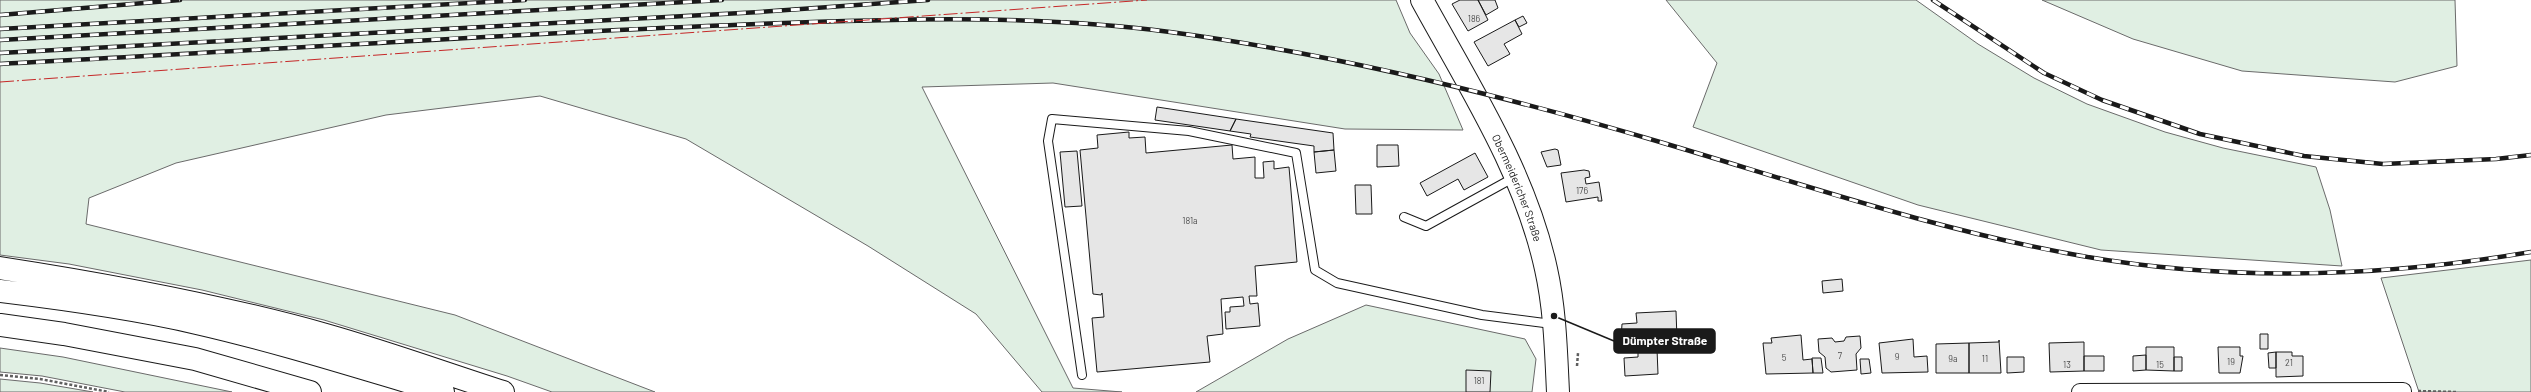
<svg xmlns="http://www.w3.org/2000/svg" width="2531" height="392" font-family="Barlow,sans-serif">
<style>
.green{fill:#e0efe3;stroke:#6a6a6a}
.building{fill:#e6e6e6;stroke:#1a1a1a}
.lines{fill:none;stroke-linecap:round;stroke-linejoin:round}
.service-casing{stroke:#1a1a1a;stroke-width:10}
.minor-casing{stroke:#1a1a1a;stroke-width:18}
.secondary-casing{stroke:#1a1a1a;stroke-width:24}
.motorway-casing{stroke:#1a1a1a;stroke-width:24}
.path{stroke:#5f5f5f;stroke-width:2.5;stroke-dasharray:3 2;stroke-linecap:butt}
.service{stroke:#fff;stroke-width:8}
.minor{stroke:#fff;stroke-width:16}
.secondary{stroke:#fff;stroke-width:22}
.motorway{stroke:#fff;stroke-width:22}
.rail-casing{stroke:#1a1a1a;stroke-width:4.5}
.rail{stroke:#fff;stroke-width:3;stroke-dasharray:9;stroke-linecap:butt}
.power{stroke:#c62828;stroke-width:1;stroke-dasharray:14 3 2 3;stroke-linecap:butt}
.labels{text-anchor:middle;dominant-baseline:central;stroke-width:3;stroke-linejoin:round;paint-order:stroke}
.number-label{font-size:9px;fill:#4d4d4d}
.street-label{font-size:11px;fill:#1a1a1a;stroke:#fff}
.leader{fill:none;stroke:#1a1a1a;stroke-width:1.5}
.callout-dot{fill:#1a1a1a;stroke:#fff;stroke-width:1.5}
.callout{fill:#1a1a1a;stroke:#1a1a1a;stroke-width:1.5}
.callout-label{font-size:12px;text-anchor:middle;font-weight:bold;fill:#fff}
</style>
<rect width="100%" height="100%" fill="#fff"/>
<path class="green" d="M0 0H1396L1410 33 1439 74 1463 130 1345 129 1053 83 922 87 1073 388 1122 392H1042L976 314 868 246 686 139 540 96 386 115 176 163 89 198 86 224 455 315 655 392H552L507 376 324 320 202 290 69 264 0 255Z
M1666 0H1916L1978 44 2034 78 2087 104 2165 132 2223 148 2316 167 2330 210 2342 266 2101 250 1918 205 1693 127 1717 63Z
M2042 0H2455L2457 66 2395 82 2242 71 2133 39Z
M2531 260V392H2419L2381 278Z
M1366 305 1525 339 1536 359 1532 392H1196L1288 339Z
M0 348 63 357 232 392H125L42 376 0 372Z
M0 379 40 383 93 392H0Z"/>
<path class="building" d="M1460 0H1478L1488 20 1468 31 1452 4Z
M1478 0H1495L1498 8 1486 15Z
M1523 16 1527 23 1519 27 1515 20Z
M1515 20 1522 34 1504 44 1510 54 1488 66 1474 42Z
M1157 107 1236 119 1230 131 1155 120Z
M1236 119 1333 133 1334 150 1314 152V146L1250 137 1251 134 1230 131Z
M1129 132V138L1145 137 1146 153 1232 145 1233 159 1255 157V178H1264L1263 162 1274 161V169L1289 167 1297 262 1255 266 1257 296H1249L1250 304 1258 303 1260 326 1226 329 1225 312H1230V307L1244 306 1243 297 1221 299 1223 334 1207 336 1210 362 1097 372 1092 318 1104 317 1102 293 1101 295 1093 294 1080 150 1098 148 1097 135Z
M1377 145H1398L1399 166 1377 167Z
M1555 149 1558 150 1561 165 1547 167 1541 152Z
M1334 150 1336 171 1316 173 1314 152Z
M1077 151 1082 206 1065 207 1060 152Z
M1475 153 1488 177 1464 190 1458 179 1427 196 1420 183Z
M1584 170 1589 171 1590 177 1585 178 1586 184 1599 182 1602 201H1598V197L1566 202 1561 173Z
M1355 185H1371L1372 214H1356Z
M1842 279 1843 291 1823 293 1822 281Z
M1676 311 1677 339 1662 340V349H1657L1658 374 1625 376 1624 358 1638 357V341L1623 342V338L1621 339 1622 324 1637 323 1636 313Z
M2260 334H2268V349H2260Z
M1801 335 1803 360 1812 359 1813 373 1766 374 1763 343H1772L1771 338Z
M1860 336 1861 348 1856 354 1857 370 1831 372 1826 368 1825 357 1819 352 1818 339 1832 338 1835 342 1844 341 1846 337Z
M1913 339 1914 357 1927 356 1928 372 1882 373 1879 343Z
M1999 340 2001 373H1969V343L1999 342Z
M2084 342V371L2050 372 2049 343Z
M1969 343V373H1936V344Z
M2146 347H2174V371L2146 370Z
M2218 347H2240V356H2243L2240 373H2219Z
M2276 352V368H2269L2268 353Z
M2276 352H2292V356H2303V376L2276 377Z
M2146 355V370L2133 371V356Z
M2084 356H2104V371H2084Z
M2007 357H2024V372L2007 373Z
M2174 357H2182V371H2174Z
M1812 358H1821L1823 373H1813Z
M1860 359H1869L1871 373 1861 374Z
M1466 370 1491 371 1490 392H1466Z"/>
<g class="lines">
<defs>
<path id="service" d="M1404 217 1426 226 1515 177
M1082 375 1048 141 1052 119 1189 131 1296 153 1315 270 1337 283 1482 315 1552 324"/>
<path id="minor" d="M2080 392 2403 391"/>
<g id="secondary">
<path id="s1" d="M1422 0C1469 86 1525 172 1546 269 1555 309 1556 351 1558 392"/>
</g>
<path id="motorway" d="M0 268C110 285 219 305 326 335 386 352 444 373 503 392
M0 291C66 299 133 308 197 323 280 342 361 368 443 392
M0 325 64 334 195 359 310 392"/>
</defs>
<use href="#service" class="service-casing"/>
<use href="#minor" class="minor-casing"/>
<use href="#secondary" class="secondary-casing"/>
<use href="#motorway" class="motorway-casing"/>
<path class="path" d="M1577 366 1578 353
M0 375 40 379 109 392
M2418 391 2458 392"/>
<use href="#service" class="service"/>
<use href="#minor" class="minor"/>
<use href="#secondary" class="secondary"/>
<use href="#motorway" class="motorway"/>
<defs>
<path id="rail" d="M1933 0 2044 73 2102 100 2200 134 2304 156 2383 164 2496 159 2531 155
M0 15 180 0
M0 29 525 0
M0 40 722 0
M0 53 760 12 928 0
M0 64C236 52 471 36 707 26 862 20 1016 12 1170 32 1335 54 1501 95 1660 142 1799 183 1939 231 2082 256 2230 282 2384 277 2531 252"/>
</defs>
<use href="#rail" class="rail-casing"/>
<use href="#rail" class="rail"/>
<path class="power" d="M0 82 1147 0"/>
</g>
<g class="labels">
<g class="number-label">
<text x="1474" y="18">186</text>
<text x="1582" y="190">176</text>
<text x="1190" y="220">181a</text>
<text x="1840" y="355">7</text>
<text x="1897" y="356">9</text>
<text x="1784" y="357">5</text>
<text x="1953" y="358">9a</text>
<text x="1985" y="358">11</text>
<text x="2231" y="361">19</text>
<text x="2289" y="362">21</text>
<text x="2067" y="364">13</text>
<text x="2160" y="364">15</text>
<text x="1479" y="380">181</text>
</g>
<g class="street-label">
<text stroke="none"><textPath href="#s1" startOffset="211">Obermeidericher Straße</textPath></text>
</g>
</g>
<path class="leader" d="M1554 316L1614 341"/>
<circle class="callout-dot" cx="1554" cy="316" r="4"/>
<rect class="callout" x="1614" y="329" width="101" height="24" rx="4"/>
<g class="callout-label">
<text x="1665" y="345">Dümpter Straße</text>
</g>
</svg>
